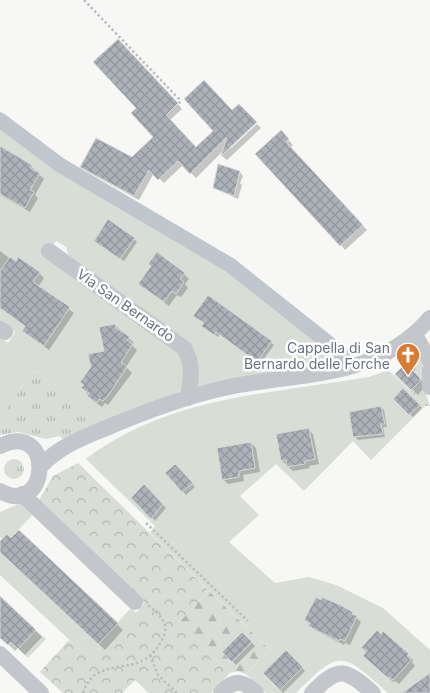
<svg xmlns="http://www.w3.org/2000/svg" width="430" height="693" font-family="Inter,sans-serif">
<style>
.grass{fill:url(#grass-tufts)}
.forest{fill:url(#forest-firs)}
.park{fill:url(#park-crowns)}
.garden{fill:#d8ded6}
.shadow{fill:#0003}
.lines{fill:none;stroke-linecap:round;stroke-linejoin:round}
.canal{stroke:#bfc6cc;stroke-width:15}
.building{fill:url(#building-cross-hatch);stroke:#d9d9d7}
.path{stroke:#bdbec1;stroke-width:2.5;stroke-dasharray:2.5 2.5;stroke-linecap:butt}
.minor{stroke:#c3c6ca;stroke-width:16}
.labels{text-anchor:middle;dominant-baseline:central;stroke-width:5;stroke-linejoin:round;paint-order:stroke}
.street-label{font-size:14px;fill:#697284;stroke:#fff}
.poi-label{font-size:14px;fill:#697284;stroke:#fff;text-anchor:end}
</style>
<defs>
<pattern id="grass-tufts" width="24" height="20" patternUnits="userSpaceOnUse" patternTransform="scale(1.25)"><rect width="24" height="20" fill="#d8ded6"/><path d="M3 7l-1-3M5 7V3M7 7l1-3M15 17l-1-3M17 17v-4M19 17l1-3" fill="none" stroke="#b3b8b3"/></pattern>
<pattern id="forest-firs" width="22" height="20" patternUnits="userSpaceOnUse" patternTransform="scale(1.25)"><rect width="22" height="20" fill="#d8ded6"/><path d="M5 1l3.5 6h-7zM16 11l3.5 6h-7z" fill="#b3b8b3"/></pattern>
<pattern id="park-crowns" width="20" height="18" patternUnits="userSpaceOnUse" patternTransform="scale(1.25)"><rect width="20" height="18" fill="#d8ded6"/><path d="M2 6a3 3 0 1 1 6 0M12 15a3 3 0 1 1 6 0" fill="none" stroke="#b3b8b3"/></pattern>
<pattern id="building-cross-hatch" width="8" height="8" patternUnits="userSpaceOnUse" patternTransform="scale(1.25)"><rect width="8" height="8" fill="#adb2b9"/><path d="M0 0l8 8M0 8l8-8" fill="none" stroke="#91959c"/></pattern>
</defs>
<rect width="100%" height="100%" fill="#f7f7f5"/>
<path class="grass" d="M418 354 423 364 424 389 430 406H425L394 375 395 374 411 390 421 379 406 363Z
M34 370 105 421 62 439 60 436 46 439 18 432 0 435V417Z
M4 469a10 10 0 1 1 20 0a10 10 0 1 1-20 0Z"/>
<path class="forest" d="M0 111 1 112 63 162 0 124Z
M209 591 270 650 246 674 238 671 230 673 179 622Z"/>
<path class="park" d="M78 463 209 591 179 622 230 673 211 693H149L135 680 122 693H63L40 672 69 640 92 660 144 604 40 504 39 500 53 476Z"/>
<path class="garden" d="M0 125 235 264 356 359 225 380 195 387 197 363 70 260 66 247 56 241 46 255 183 357 184 390 105 421 34 370 0 417V337L8 343 15 332 0 321Z
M388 370 425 406 371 460 353 441 304 491 276 464 240 496 259 515 229 542 275 583 309 577 336 585 383 608 430 650V693H388C342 652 341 648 296 693H266L246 674 270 650 150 533 155 526 86 459C169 396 270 394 369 377Z
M21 503 33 514 11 538 2 539 0 537V512Z
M0 552 98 644 131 608 136 613 92 661 0 575Z
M36 630 46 639 28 658 18 649Z"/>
<path class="shadow" d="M118 40 182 109 170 120 197 149 232 112 230 149 257 124 261 128 227 160 222 156 225 149 196 178 183 165 164 183 154 173 139 200 86 171 82 166 132 159 155 137 138 108Z
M281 132 293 145 290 148 367 230 345 250 341 245Z
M0 148 31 166 44 179 35 195 38 198 30 212 0 195Z
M240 172 243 176 240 183 242 185 238 199 214 188Z
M134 239 137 242 124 261 98 244Z
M0 251 16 263 39 273 44 278 38 287 74 313 49 350 23 331 26 326 0 308Z
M184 274 189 279 185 284 188 288 181 297 177 295 169 306 145 288Z
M205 323 271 342 274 345 260 364 220 334 218 337 206 329Z
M115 325 134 343 132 345 137 350 126 367 132 373 108 405 105 403 102 407 93 401 83 388 105 352Z
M406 365 426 385 418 395 397 374Z
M403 390 422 408 413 417 395 399Z
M381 407 384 410 387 427H383L385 437 358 440 355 437Z
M308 429 313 434 319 464 309 466 310 468 293 471 282 461Z
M251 443 256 448 260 472 243 475 244 481 228 484 223 479Z
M175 465 195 487 186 495 167 473Z
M144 486 166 508 155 521 133 498Z
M0 543 117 624 123 630 105 650 0 551Z
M0 598 42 637 25 655 18 648 15 651 0 636Z
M321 601 352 613 361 622 350 645 345 643 344 645 315 630 306 620Z
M242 633 255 646 236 665 223 652Z
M383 633 413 660 412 662 415 666 399 684 395 681 393 682 369 660 367 653 362 648Z
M286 652 305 671 283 693 264 673Z"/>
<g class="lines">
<path class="canal" d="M0 120 60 165 230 265 346 357"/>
</g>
<path class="building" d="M118 39 178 103 166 115 196 147 213 131 184 99 204 80 232 110 239 104 257 122 221 156 227 137 190 174 178 161 158 180 149 170 134 196 80 167 96 138 132 157 153 137 131 113 136 108 93 62Z
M281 130 289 139 286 142 363 225 340 246 255 154Z
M0 146 32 165 30 168 40 173 30 190 34 192 25 208 0 194Z
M218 164 240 171 234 196 213 188Z
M108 219 135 238 120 259 94 241Z
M157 252 185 273 180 279 184 282 176 294 172 291 164 302 138 284 151 266 148 264Z
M10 257 16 261 18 257 40 272 33 282 70 307 44 346 22 331 25 326 0 308V271Z
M208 295 272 341 257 362 216 332 214 335 201 326 204 323 193 316Z
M115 324 116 328 130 337 127 340 133 344 121 362 127 367 107 397 103 401 99 399 97 403 87 396 89 393 81 388 84 385 80 382 91 367 88 354 104 351 99 327Z
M406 363 420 378V381L411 390 395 374Z
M403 388 420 405 409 415 393 399Z
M381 406 385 424H381L383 434 353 437 349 412Z
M309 428 315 459 305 461V464L287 467 286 460 281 461 276 434Z
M251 442 255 468 239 471V477L222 480 217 448Z
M175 464 193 483 182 492 165 473Z
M144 484 163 504 151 519 131 498Z
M19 530 118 623 98 644 0 552V541L7 534 11 538Z
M0 596 36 630 18 649 11 642 8 645 0 638Z
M316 597 321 600 322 597 340 605 353 612 352 614 357 616 345 641 340 639 339 641 308 626 310 623 304 620Z
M377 630 381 634 383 631 409 654 407 656 411 660 393 680 389 677 388 678 363 656 367 651 361 648Z
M242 632 252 642 232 662 222 652Z
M286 650 303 667 280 690 263 673Z
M430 673V693H402Z"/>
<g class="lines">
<path class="path" d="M84 0 180 100 178 111
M146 523 248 621
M150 655 158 675 177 693
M83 693C86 685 89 679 96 674 121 660 143 674 162 640 171 623 160 616 148 605"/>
<path class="minor" d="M49 251 184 348C194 364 191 380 188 398
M0 329 5 332
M415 335 430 361
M430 370V387
M0 446C55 419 50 519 0 491
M41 466C58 447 82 438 106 428 144 412 183 397 224 388 299 371 374 382 430 318
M22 494 135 602
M0 654 41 693
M221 693C234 679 243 680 256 693
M312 693C339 665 345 669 373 693"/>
</g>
<defs>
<symbol id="church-pin" viewBox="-11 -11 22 30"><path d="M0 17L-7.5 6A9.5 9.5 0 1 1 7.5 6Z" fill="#d77b35" stroke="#fff"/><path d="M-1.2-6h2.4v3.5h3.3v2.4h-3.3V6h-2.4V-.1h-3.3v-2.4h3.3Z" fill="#fff"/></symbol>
</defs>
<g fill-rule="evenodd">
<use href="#church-pin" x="394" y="341" width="28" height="38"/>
</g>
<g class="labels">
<g class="street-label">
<text transform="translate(126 305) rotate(35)">Via San Bernardo</text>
</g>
<g class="poi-label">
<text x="390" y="347">Cappella di San<tspan x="390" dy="16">Bernardo delle Forche</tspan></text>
</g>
</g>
</svg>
